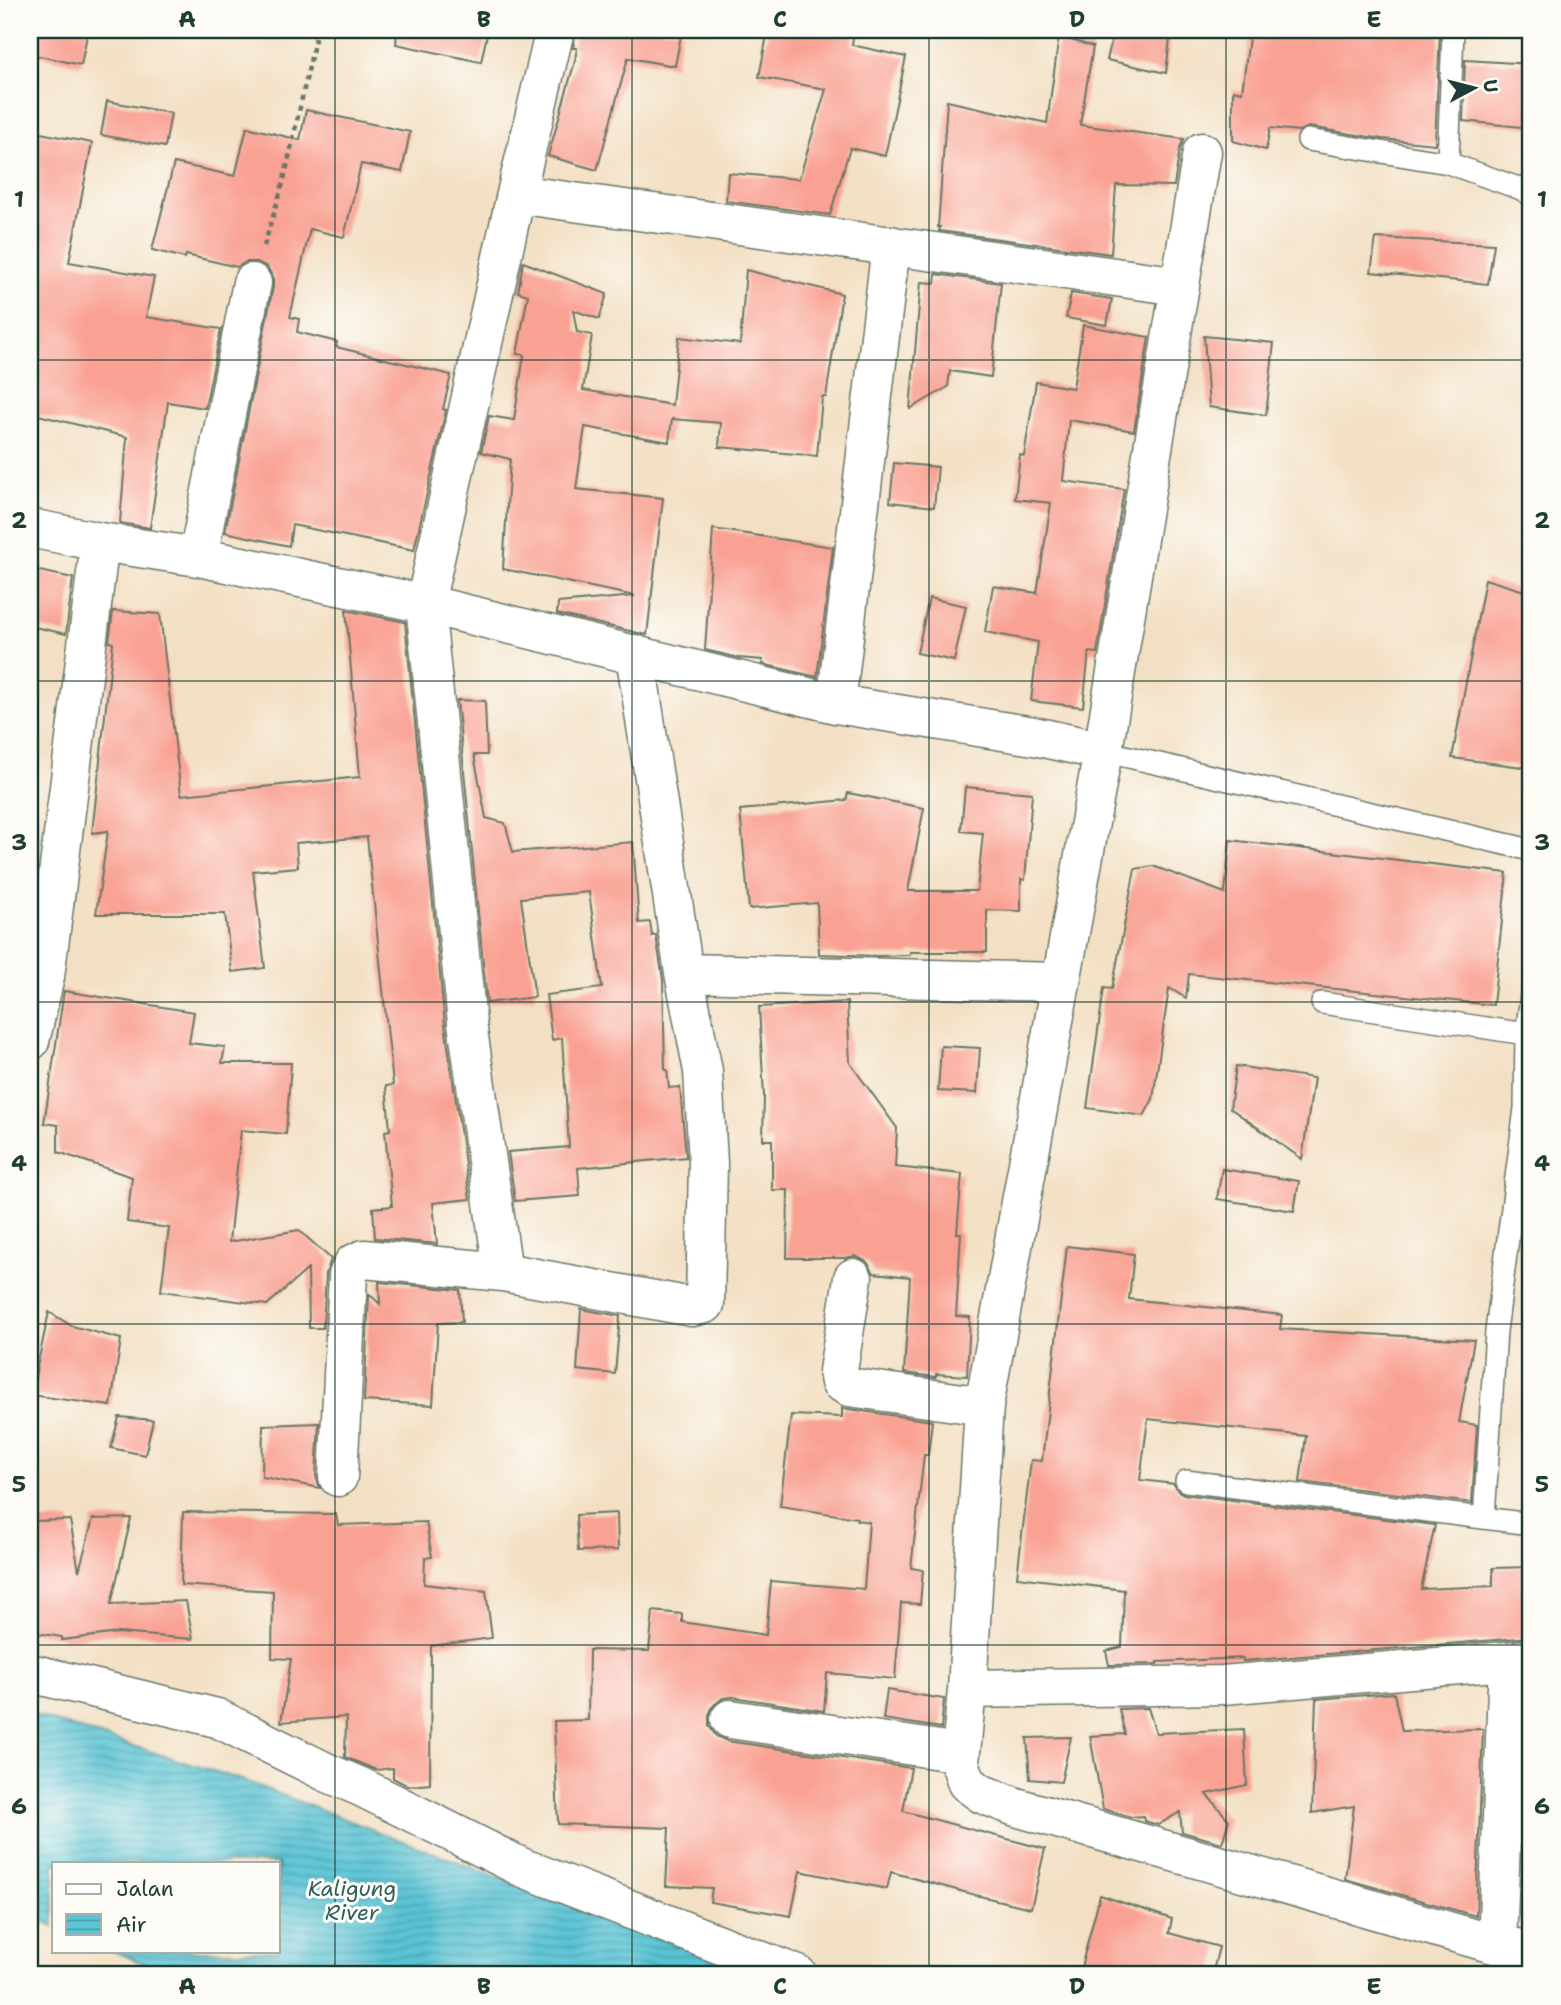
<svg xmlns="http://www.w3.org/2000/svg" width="1561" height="2005" font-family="'Shantell Sans',sans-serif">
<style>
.water{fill:url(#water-rules);stroke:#3c8084;stroke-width:2}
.building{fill:#f9a193}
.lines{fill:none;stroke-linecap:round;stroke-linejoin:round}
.lane-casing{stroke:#697666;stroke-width:24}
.street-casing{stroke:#697666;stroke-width:41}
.path{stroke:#697666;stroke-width:4.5;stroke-dasharray:5 5;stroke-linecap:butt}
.lane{stroke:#fff;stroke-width:21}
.street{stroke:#fff;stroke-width:38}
.grid{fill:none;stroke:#1f3d34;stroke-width:2;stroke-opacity:0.55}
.labels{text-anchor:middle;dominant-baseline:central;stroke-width:6;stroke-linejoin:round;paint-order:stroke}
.water-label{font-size:21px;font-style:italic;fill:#2e5f5c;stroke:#fdfcf7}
.neatline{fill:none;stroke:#1f3d34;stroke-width:2.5}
.grid-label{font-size:23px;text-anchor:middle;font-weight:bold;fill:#1f3d34}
</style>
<defs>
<pattern id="water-rules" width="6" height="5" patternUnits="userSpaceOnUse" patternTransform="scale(1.75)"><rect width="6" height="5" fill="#5ac4d5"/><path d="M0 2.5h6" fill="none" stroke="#4aa0ae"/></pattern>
</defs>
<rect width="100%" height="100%" fill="#fdfcf7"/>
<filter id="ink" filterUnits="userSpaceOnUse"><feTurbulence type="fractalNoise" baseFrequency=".0143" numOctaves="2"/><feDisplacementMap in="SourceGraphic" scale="14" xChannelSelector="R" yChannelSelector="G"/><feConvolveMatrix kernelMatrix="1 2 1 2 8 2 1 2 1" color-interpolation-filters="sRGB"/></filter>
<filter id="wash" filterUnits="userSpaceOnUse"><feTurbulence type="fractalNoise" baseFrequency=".00686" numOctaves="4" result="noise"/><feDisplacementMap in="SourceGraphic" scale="28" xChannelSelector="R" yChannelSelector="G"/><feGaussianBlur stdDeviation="1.57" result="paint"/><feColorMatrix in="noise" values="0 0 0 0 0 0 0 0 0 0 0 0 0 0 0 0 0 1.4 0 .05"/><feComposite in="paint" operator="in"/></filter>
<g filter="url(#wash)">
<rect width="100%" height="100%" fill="#f3e0c4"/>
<path class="water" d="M30 1714 245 1781 755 1975H173L113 1951H278V1863H54V1926L30 1916Z"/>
<g id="blocks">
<path class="building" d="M30 30H88L81 65 30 54Z
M397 30H488L481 62 396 44Z
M576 30H682L675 66 628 58 597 170 548 156 575 61 577 48H573Z
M768 30H854L852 45 906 57 885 156 850 148 830 215 726 201 728 173 799 179 826 89 759 77Z
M1114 30H1171L1166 73 1107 60Z
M1250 30H1418L1440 32 1435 144 1382 139 1309 127 1299 131 1270 128 1266 150 1233 141V90L1242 92Z
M1059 36 1093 47 1080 125 1184 139 1180 148 1174 186 1116 185 1111 254 939 231 940 227H938L947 101 1047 123Z
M1465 60 1531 64V128L1463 121Z
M107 101 171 113 165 147 101 135Z
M306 110 410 132 402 172 361 164 344 237 310 229 290 317 299 319 297 332 337 342 336 347 451 375 443 409 446 410 414 550 292 525 289 546 225 532 273 287V277L267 267 257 262H246L237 267 186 255 185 258 152 250 174 163 235 176 247 127 300 140Z
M30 131 92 143 69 262 154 277 146 317 221 329 205 408 168 402 150 528 120 523 127 437 30 413Z
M1376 238 1494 244 1488 284 1371 272Z
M523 262 607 294 599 319 573 310 577 332 592 335 583 390 672 405 679 337 740 344 746 270 842 294 826 397H822L817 456 719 447 721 423 672 419 669 442 585 427 576 489 663 498 647 635 557 614 558 603 635 596 503 569 510 459 481 452 489 416 514 420 524 355 517 354 528 295 518 292Z
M936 274 1001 283 991 377 950 371 948 387 910 409 921 282 935 283Z
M1071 293 1112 299 1107 325 1066 318Z
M1083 325 1149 337 1134 431 1069 420 1063 481 1124 489 1097 653 1089 652 1083 707 1031 701 1038 642 985 632 993 586 1037 593 1051 503 1015 499 1020 455 1024 456 1036 382 1073 388Z
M1204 336 1274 343 1266 415 1209 407Z
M894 463 938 467 934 507 890 502Z
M713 529 833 547 817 677 762 664 763 660 739 658 705 650Z
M30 569 73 578 66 634 30 626Z
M1485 579 1531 593V768L1452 758Z
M929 598 966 606 954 661 917 653Z
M346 610 405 622 445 1025 470 1199 433 1203 437 1244 375 1238 373 1208 392 1206 385 1131 390 1130 386 1086 393 1085 367 837 296 843 298 867 253 871 265 968 232 972 225 914H96L108 831 92 833 113 643 109 642 113 611 160 614 181 795 360 777Z
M457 700 485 701 487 755H474L486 818 505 823 513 852 633 842 639 923 650 922 652 936 656 935 663 980 665 1070H667L669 1088 680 1087 686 1157 578 1168 580 1196 515 1201 508 1152 569 1147 562 1038 552 1040 546 995 602 988 589 892 521 898 535 997 487 1003Z
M965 787 1032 793 1025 880 1021 879V911L987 910V952H910V955L878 956 819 954 817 903 749 909 740 810 846 800 848 793 924 808 908 891H977L983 833 961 831Z
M1230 840 1507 873 1493 1005 1189 974 1186 998 1169 988 1153 1099 1144 1116 1087 1108 1104 988 1112 989 1135 869 1153 866 1225 893Z
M64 991 194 1012 189 1043 225 1047 222 1063H291L286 1134 241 1130 229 1242 299 1230 331 1259 326 1274 323 1328H309L308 1269 267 1305 161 1291 169 1228 127 1222 132 1177 58 1152V1125L44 1123Z
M847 1002 850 1063 897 1128 895 1167 962 1174 957 1233H961L956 1316 970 1317 967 1376 936 1374V1377L904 1373 910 1277 874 1273 867 1262 856 1256 844 1258H787L788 1190H772V1140H763L764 1096 759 1007Z
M941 1046 980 1048 977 1093 938 1091Z
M1236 1066 1314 1078 1302 1159 1230 1108Z
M1222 1169 1299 1181 1294 1211 1217 1199Z
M1067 1246 1134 1254 1129 1299 1282 1315 1280 1329 1474 1340 1459 1422 1477 1425 1472 1503 1300 1482 1306 1436 1148 1419 1140 1480 1174 1484 1178 1491 1184 1494 1435 1525 1421 1589 1493 1586V1568L1531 1567V1637L1243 1661V1658L1158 1662V1664L1109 1665 1106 1651 1122 1647 1124 1590 1017 1577 1031 1460 1042 1461Z
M379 1282 460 1290 462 1322 438 1323 433 1405 364 1401 369 1294 380 1304Z
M581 1309 620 1316 615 1374 577 1370Z
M49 1312 72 1326 121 1339 111 1406 31 1395Z
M842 1408 932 1421 928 1455H924L911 1568 923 1570 920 1604 901 1603 895 1679 827 1673 824 1711 733 1697 723 1698 713 1706 709 1715V1726L716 1736 727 1741 911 1768 903 1811 1045 1849 1031 1908 975 1895 891 1872 887 1889 800 1871 791 1916 710 1902 712 1888 666 1886 669 1828 558 1824 554 1721 588 1720 589 1650 649 1651 653 1611 682 1614V1622L766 1635 771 1581 864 1589 869 1522 857 1520V1518L780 1506 791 1415 842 1417Z
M119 1417 153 1420 145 1455 111 1448Z
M319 1423 316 1476 320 1488 262 1477 263 1425Z
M183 1512 336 1514 338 1525 426 1522 432 1557 425 1558 424 1584 486 1591 492 1638 431 1646 430 1784 408 1786 393 1778V1768L376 1770 345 1757 346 1717 281 1722 291 1659 272 1658 273 1591 181 1585Z
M617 1513 618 1550 578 1551 576 1515Z
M131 1518 111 1604 186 1601 193 1639 118 1633 62 1640V1637L30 1632V1521L70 1520 79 1571 93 1519Z
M887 1690 944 1699 941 1728 883 1719Z
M1394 1693 1402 1731 1483 1729 1476 1916 1345 1879 1354 1806 1312 1813 1316 1699Z
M1148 1708 1156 1733 1244 1729 1247 1785 1206 1794 1229 1820 1222 1843 1182 1832 1180 1812 1158 1825 1144 1821 1143 1816 1130 1817 1103 1809 1090 1736 1125 1734 1119 1709Z
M1071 1737 1061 1782 1030 1779 1027 1738Z
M1527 1746H1531V1876H1522Z
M1100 1895 1172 1919 1169 1933 1219 1947 1212 1975H1079Z"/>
</g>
</g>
<g filter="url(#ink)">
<use href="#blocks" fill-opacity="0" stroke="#697666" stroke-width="2"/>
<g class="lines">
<defs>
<path id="lane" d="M1308 140 1448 163 1521 189 1531 195
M1448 163 1453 30
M1103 751 1531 850
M1322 1003 1526 1034
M1186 1481 1531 1524
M1484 1518 1496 1331 1525 1108 1526 1034 1531 996"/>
<path id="street" d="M516 194 1180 286
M30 528 100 542 198 557 425 604 836 704 1034 736 1103 751 984 1406 967 1689 960 1763 967 1783 982 1794 1016 1807 1497 1945 1531 1950
M198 557 252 283
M836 704 891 245
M1103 751 1202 152
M684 973 1061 982
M30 1041 45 977 100 542
M503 1272 467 1023 425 604 516 194 555 30
M853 1278 838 1371 840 1382 849 1387 984 1406
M338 1477 348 1275 353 1264 364 1259 503 1272 692 1307 705 1304 708 1164 703 1071 684 973 635 654
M30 1673 217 1718 328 1773 361 1787 521 1867 798 1975
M967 1689 1223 1685 1531 1659
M730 1719 960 1753
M1497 1945 1508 1661"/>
</defs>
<use href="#lane" class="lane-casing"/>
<use href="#street" class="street-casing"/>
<path class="path" d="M264 246 284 180 317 30"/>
<use href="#lane" class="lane"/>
<use href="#street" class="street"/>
</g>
</g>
<path class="grid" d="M335 30V1975M632 30V1975M929 30V1975M1226 30V1975M30 360H1531M30 681H1531M30 1002H1531M30 1324H1531M30 1645H1531"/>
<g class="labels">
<g class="water-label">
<text x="352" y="1889">Kaligung<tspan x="352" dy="24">River</tspan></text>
</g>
</g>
<rect width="1561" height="2005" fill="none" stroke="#fdfcf7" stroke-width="77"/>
<rect x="52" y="1862" width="228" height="91" fill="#fdfcf7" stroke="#a4b0a9" stroke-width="2"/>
<rect x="66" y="1884" width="35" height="10" fill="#ffffff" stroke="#a4b0a9" stroke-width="2"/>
<text x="116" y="1896" font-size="21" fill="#1f3d34">Jalan</text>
<rect x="66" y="1914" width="35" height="21" fill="url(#water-rules)" stroke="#a4b0a9" stroke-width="2"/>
<text x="116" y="1932" font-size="21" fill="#1f3d34">Air</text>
<g transform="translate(1474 88) rotate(83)" stroke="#fdfcf7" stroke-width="5" paint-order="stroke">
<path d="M0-5L12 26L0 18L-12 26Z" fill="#1f3d34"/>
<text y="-10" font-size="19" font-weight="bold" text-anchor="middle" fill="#1f3d34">U</text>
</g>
<rect x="38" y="38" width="1484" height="1928" class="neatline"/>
<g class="grid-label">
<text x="187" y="27">A</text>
<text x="484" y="27">B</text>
<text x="780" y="27">C</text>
<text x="1077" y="27">D</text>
<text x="1374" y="27">E</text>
<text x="19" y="207">1</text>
<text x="1542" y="207">1</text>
<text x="19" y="528">2</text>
<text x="1542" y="528">2</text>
<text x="19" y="850">3</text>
<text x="1542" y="850">3</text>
<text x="19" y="1171">4</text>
<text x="1542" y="1171">4</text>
<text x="19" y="1492">5</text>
<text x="1542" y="1492">5</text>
<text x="19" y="1814">6</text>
<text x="1542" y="1814">6</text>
<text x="187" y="1994">A</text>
<text x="484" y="1994">B</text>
<text x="780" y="1994">C</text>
<text x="1077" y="1994">D</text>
<text x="1374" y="1994">E</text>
</g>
</svg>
